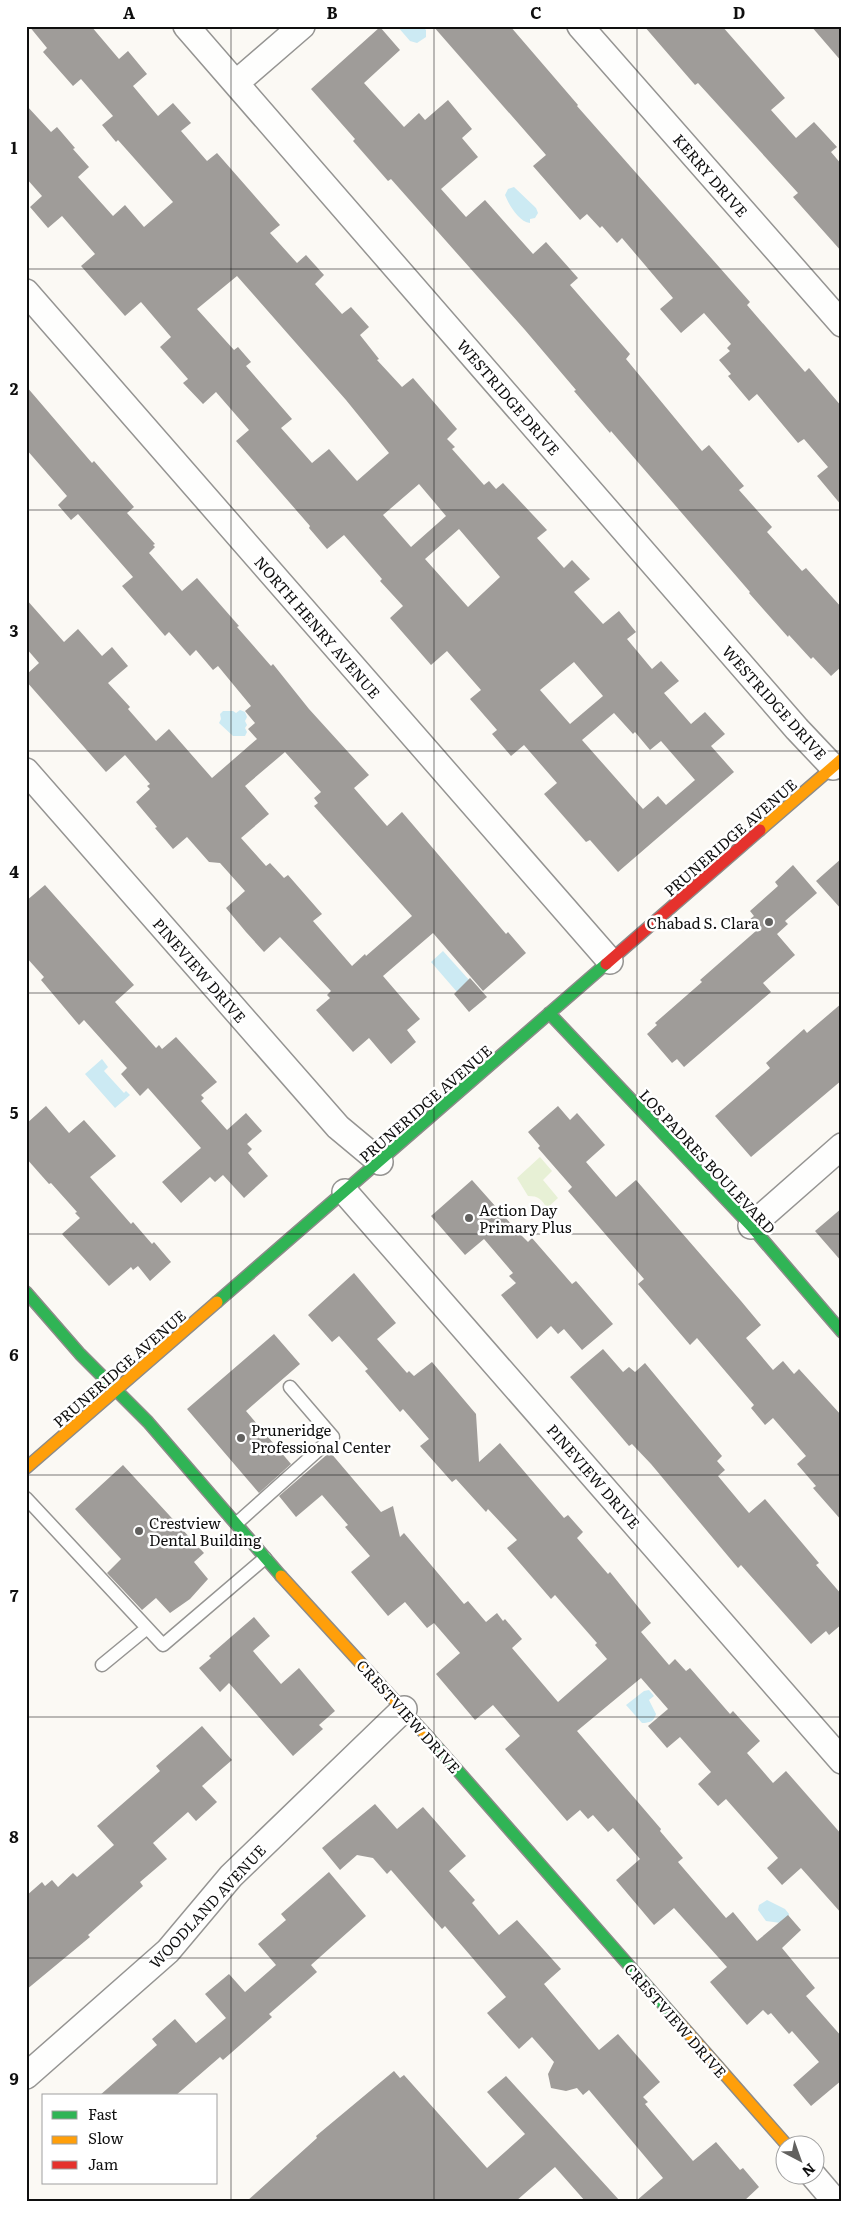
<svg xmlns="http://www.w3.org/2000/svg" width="868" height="2227" font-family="Literata,serif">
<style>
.green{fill:#e7f0d5}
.water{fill:#cceaf3}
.building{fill:#9f9c99;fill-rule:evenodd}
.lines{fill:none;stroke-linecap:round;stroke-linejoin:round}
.lane-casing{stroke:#959492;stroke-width:15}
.street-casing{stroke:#959492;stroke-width:28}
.fast-casing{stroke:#8c8b89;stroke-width:14}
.slow-casing{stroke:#8c8b89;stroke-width:14}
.jam-casing{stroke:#8c8b89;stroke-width:14}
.lane{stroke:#fefefd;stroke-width:12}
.street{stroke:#fefefd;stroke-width:25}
.fast{stroke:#30b455;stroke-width:11}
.slow{stroke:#ff9f0a;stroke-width:11}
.jam{stroke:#e5322d;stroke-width:11}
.grid{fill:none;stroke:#0f0f0f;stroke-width:1;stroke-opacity:0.55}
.poi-dot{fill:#62615f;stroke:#fff;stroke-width:2}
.labels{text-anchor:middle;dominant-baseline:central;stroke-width:5;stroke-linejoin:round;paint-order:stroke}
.street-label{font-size:15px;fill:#0f0f0f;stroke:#fff}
.poi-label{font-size:15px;fill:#0f0f0f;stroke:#fff;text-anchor:start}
.neatline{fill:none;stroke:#0f0f0f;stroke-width:2}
.grid-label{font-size:16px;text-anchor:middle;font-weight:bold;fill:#0f0f0f}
</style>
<rect width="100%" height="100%" fill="#fbf9f4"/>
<path class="green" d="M540 1157 552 1171 543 1180 558 1198 547 1208C541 1199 539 1196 528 1196L517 1178Z"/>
<path class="water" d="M397 26H422L426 30V37L417 43 410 41Z
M514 187 536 208 538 213 535 218 530 219V223C519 222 509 205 505 195L508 189Z
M240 710 245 712 247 717 245 721 247 725 245 728 247 732 245 736H233L219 723 221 719 220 714 223 711H233L236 713Z
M443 951 470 981 457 992 431 962Z
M102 1059 108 1067 104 1071 124 1093 126 1091 130 1095 115 1108 85 1074Z
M649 1690 654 1696 649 1700 656 1714C654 1721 650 1723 642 1723L626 1705 644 1691Z
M767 1900 785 1909 789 1914 788 1919 781 1923 766 1921 758 1910 759 1905Z"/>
<path class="building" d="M29 26H91L119 59 128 51 147 74 133 86 158 116 173 103 191 123 181 131 207 161 217 153 280 225 270 233 297 263 306 255 324 275 315 284 342 314 351 307 369 327 360 335 379 359 377 360 402 387 413 378 457 429 447 439 455 447 452 449 484 485 489 481 496 489 503 483 547 530 537 538 564 568 572 560 590 579 574 592 603 624 619 611 636 632 627 639 652 669 661 661 679 681 664 693 691 724 705 712 725 734 711 746 734 772 618 872 590 840 586 842 544 794 557 783 524 745 511 756 492 734 497 730 470 699 481 690 447 651 431 665 390 618 403 606 380 581 382 579 344 535 327 549 309 528 310 526 236 441 249 430 216 392 203 404 183 383 188 379 160 347 171 337 141 302 125 316 81 266 95 254 62 216 48 228 30 207 42 196 26 178V105L51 132 57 127 75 148 73 149 89 167 78 177 113 216 125 205 144 227 173 202 118 140 116 142 102 125 113 116 81 79 73 86 43 52 47 48ZM237 276 346 400 389 453 357 481 329 449 312 463 281 428 292 419 246 366 251 362 238 347 234 350 197 309ZM419 484 446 516 411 547 383 515ZM459 529 500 577 468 607 425 559ZM574 662 603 696 570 724 540 690ZM614 713 633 734 635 732 650 750 661 741 695 780 666 805 658 796 643 809 582 740Z
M433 26H510L578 105 577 106 750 302 747 305 805 372 809 368 842 407V506L817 476 828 467 804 439 798 443 757 394 749 401 728 376 731 374 719 360 730 351 727 348 731 344 704 313 681 333 660 309 673 298 622 238 617 243 602 226 600 228 587 214 580 220 533 166 546 155Z
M644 26H722L785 98 771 110 796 138 814 122 837 147 831 152 842 165V252L793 197 798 193 698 83 695 85Z
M811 26H842V62Z
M380 27 400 50 364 83 404 127 419 113 425 120 448 100 472 129 462 138 478 157 441 189 466 217 485 200 533 254 546 242 578 278 570 285 630 354 626 359 702 451 709 445 744 486 739 490 772 527 767 532 802 571 806 568 842 608V666L831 676 813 657 811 659 789 635 788 637 749 593 750 592 611 431 610 433 574 391 576 390 525 330 391 179 388 181 353 141 355 139 311 89Z
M26 386 92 463 94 461 134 507 127 513 155 544 153 545 155 547 149 553 182 591 197 578 239 626 237 627 271 666 273 664 309 709 369 775 354 788 387 826 402 812 506 934 508 932 526 953 483 991 433 933 383 976 420 1019 407 1030 416 1042 391 1064 369 1038 353 1052 316 1010 330 998 327 995 331 991 280 937 264 952 246 932 226 908 245 891 220 863 209 862 187 837 173 849 155 828 157 827 136 802 150 789 147 786 150 784 125 755 106 772 26 681V675L39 663 26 648V599L64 642 78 629 102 656 112 647 128 666 108 683 130 707 128 709 156 741 169 729 212 778 257 739 248 729 255 723 245 711 251 706 218 666 213 670 196 650 190 656 169 632 165 636 122 586 133 577 78 514 71 520 58 505 67 496 26 449ZM285 752 321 792 314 798 318 803 314 806 412 916 366 956 365 954 352 966 313 921 322 914 288 875 284 878 270 863 266 866 241 838 269 814 245 786Z
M842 858V910L816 881Z
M793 865 817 893 785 921 788 924 777 934 795 955 763 983 771 992 684 1067 677 1059 672 1063 647 1034 657 1025 655 1023 702 982 700 980 757 930 749 920 754 916 750 911 778 886 775 882Z
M45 885 134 985 115 1002 156 1048 159 1045 162 1049 176 1037 217 1082 201 1095 204 1098 201 1101 227 1130 246 1113 262 1131 247 1144 252 1149 248 1153 268 1176 244 1198 223 1175 215 1182 210 1177 181 1203 162 1182 201 1148 148 1088 140 1096 121 1074 127 1068 84 1020 79 1025 41 980 44 977 26 957V901Z
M470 978 487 997 469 1012 454 994Z
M842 1003V1080L751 1157 715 1116 770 1068 766 1063 804 1029 807 1033Z
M46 1106 69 1133 84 1120 116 1156 90 1177 131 1224 133 1222 152 1244 154 1242 171 1262 150 1281 138 1266 133 1270 131 1267 109 1286 62 1234 80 1218 75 1213 77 1212 51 1183 49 1184 26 1158V1124Z
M558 1106 570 1120 577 1113 605 1145 586 1162 616 1197 636 1180 741 1301 761 1325 746 1338 773 1370 783 1361 794 1374 799 1369 842 1416V1521L813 1488 816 1486 797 1464 806 1456 773 1418 765 1425 751 1408 754 1405 697 1338 690 1345 638 1284 644 1279 568 1191 572 1187 538 1148 540 1146 528 1132Z
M472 1180 520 1234 528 1242 532 1238 572 1284 576 1281 613 1324 582 1350 564 1329 558 1334 551 1326 537 1339 501 1295 516 1283 509 1276 513 1273 484 1239 465 1255 431 1216Z
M842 1208V1262L815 1231Z
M354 1273 396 1323 377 1339 407 1373 409 1371 414 1376 432 1362 476 1414 479 1462 500 1443 564 1518 568 1515 583 1532 577 1538 608 1574 610 1572 651 1623 641 1632 669 1665 675 1659 686 1671 690 1668 730 1714 733 1711 760 1741 747 1753 773 1783 786 1771 842 1835V1914L801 1868 782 1885 767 1868 778 1858 726 1799 718 1806 698 1784 711 1772 680 1737 667 1748 648 1726 668 1709 641 1678 577 1731 661 1829 660 1831 683 1858 678 1862 726 1918 733 1912 757 1941 788 1915 801 1930 782 1948 815 1988 806 1996 842 2037V2080L811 2106 793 2085 819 2062 792 2031 789 2034 771 2013 768 2015 763 2010 747 2025 710 1982 727 1967 674 1908 654 1925 616 1880 640 1859 613 1828 608 1832 593 1815 588 1819 580 1810 567 1821 505 1749 520 1736 493 1705 475 1720 436 1674 460 1653 434 1623 427 1628 405 1602 388 1616 351 1572 370 1556 345 1527 348 1525 322 1495 296 1517 279 1496 330 1452 381 1512 393 1506 400 1537 404 1533 464 1604 468 1601 486 1622 497 1613 503 1621 505 1619 522 1639 512 1648 558 1702 607 1659 595 1645 597 1643 555 1595 551 1599 507 1548 517 1540 488 1509 486 1512 456 1479 452 1482 420 1446 429 1439 403 1409 400 1412 365 1371 368 1369 339 1336 332 1342 308 1315Z
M274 1334 300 1364 246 1411 291 1464 259 1493 187 1409Z
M603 1349 623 1372 629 1367 635 1372 645 1363 722 1456 717 1461 725 1470 718 1476 749 1513 765 1499 819 1563 816 1565 842 1595V1624L829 1635 826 1631 811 1644 741 1565 738 1568 651 1464 632 1444 629 1446 570 1377Z
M123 1465 204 1553 194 1562 208 1579 190 1599 170 1613 156 1598 142 1610 107 1573 121 1559 75 1509Z
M254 1617 270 1636 253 1651 281 1684 299 1668 335 1711 319 1725 323 1729 293 1756 229 1683 220 1692 199 1668 211 1658 209 1656Z
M202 1726 232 1760 202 1786 217 1802 196 1821 188 1812 153 1843 167 1859 140 1882 143 1886 88 1935 90 1937 26 1990V1896L42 1882 45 1886 52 1880 58 1887 73 1873 77 1877 114 1845 97 1826 160 1771 156 1766Z
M375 1804 397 1829 423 1807 466 1856 449 1871 475 1900 472 1903 499 1935 517 1920 561 1969 544 1984 599 2050 618 2034 660 2082 643 2097 648 2102 645 2104 693 2161 716 2142 740 2170 743 2168 759 2187 744 2201H636L663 2178 589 2090 583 2095 577 2088 566 2091 551 2088 548 2074 554 2062 532 2037 519 2049 487 2013 506 1997 445 1926 442 1929 391 1870 387 1874 373 1858 357 1855 340 1870 322 1848Z
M329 1872 366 1916 311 1965 317 1972 269 2014 272 2017 223 2060 220 2057 175 2096H99L157 2045 152 2039 175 2019 196 2043 226 2018 205 1994 229 1974 245 1992 276 1965 258 1944 286 1920 281 1914Z
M394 2071 400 2078 404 2075 487 2168 525 2134 487 2092 506 2076 620 2201H585L555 2167 516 2201H247L317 2138 316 2136Z"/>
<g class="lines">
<defs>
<path id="lane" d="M26 1498 163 1645 265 1558
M237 1523 333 1437 290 1387
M102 1665 147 1628"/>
<path id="street" d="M186 26 797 729 833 767
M580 26 842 324
M236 83 302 26
M26 292 610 961
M26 771 338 1127 380 1162
M345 1192 842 1761
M751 1226 842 1146
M26 2076 168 1951 231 1876 404 1709
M812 2174 835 2201"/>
<path id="fast" d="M549 1013 751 1226 842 1332
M26 1292 80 1354 148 1422 281 1576
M217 1302 606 964
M430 1739 676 2019"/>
<path id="slow" d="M760 830 842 759
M26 1468 217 1302
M281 1576 430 1739
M676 2019 786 2144"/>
<path id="jam" d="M606 964 760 830"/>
</defs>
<use href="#lane" class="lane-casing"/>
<use href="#street" class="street-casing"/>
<use href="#fast" class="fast-casing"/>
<use href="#slow" class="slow-casing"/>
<use href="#jam" class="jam-casing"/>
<use href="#lane" class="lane"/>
<use href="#street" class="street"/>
<use href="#fast" class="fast"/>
<use href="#slow" class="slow"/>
<use href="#jam" class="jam"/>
</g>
<path class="grid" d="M231 26V2201M434 26V2201M637 26V2201M26 269H842M26 510H842M26 751H842M26 993H842M26 1234H842M26 1475H842M26 1717H842M26 1958H842"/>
<g class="poi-dot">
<circle cx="769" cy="922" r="5"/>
<circle cx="469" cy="1218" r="5"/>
<circle cx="241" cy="1438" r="5"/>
<circle cx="139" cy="1531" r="5"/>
</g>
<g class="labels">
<g class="street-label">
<text transform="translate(711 175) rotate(49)">KERRY DRIVE</text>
<text transform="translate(509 397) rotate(49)">WESTRIDGE DRIVE</text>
<text transform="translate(318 627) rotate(49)">NORTH HENRY AVENUE</text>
<text transform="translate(775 702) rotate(48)">WESTRIDGE DRIVE</text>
<text transform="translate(730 837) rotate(-41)">PRUNERIDGE AVENUE</text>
<text transform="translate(200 970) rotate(49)">PINEVIEW DRIVE</text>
<text transform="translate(425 1103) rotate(-41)">PRUNERIDGE AVENUE</text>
<text transform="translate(708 1161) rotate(47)">LOS PADRES BOULEVARD</text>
<text transform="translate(119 1368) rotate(-41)">PRUNERIDGE AVENUE</text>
<text transform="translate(594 1476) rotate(49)">PINEVIEW DRIVE</text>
<text transform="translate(409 1716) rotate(48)">CRESTVIEW DRIVE</text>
<text transform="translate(207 1906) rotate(-47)">WOODLAND AVENUE</text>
<text transform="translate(676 2020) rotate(49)">CRESTVIEW DRIVE</text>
</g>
<g class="poi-label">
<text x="759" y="922" text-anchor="end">Chabad S. Clara</text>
<text x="479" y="1209">Action Day<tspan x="479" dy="17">Primary Plus</tspan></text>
<text x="251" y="1429">Pruneridge<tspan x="251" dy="17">Professional Center</tspan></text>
<text x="149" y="1522">Crestview<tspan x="149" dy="17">Dental Building</tspan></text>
</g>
</g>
<rect width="868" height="2227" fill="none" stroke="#ffffff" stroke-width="55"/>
<rect x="42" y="2094" width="175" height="90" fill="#ffffff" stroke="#9f9f9f"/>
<rect x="52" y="2111" width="25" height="8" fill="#30b455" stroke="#9f9f9f"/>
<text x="88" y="2120" font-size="15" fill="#0f0f0f">Fast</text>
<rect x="52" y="2136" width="25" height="8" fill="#ff9f0a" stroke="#9f9f9f"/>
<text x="88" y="2144" font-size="15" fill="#0f0f0f">Slow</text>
<rect x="52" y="2161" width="25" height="8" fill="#e5322d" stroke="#9f9f9f"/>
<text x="88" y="2170" font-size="15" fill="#0f0f0f">Jam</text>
<g transform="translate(800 2160) rotate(139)"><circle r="24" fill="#ffffff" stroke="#9f9f9f"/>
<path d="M0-4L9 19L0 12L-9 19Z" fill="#62615f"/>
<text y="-8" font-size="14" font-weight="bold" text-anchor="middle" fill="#0f0f0f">N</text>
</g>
<rect x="28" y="28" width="812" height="2172" class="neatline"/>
<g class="grid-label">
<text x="129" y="19">A</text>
<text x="332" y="19">B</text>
<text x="536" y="19">C</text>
<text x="739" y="19">D</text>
<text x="14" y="154">1</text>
<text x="14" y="395">2</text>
<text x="14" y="637">3</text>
<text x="14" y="878">4</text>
<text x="14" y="1119">5</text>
<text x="14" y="1361">6</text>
<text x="14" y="1602">7</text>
<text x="14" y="1843">8</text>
<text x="14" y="2085">9</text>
</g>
</svg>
